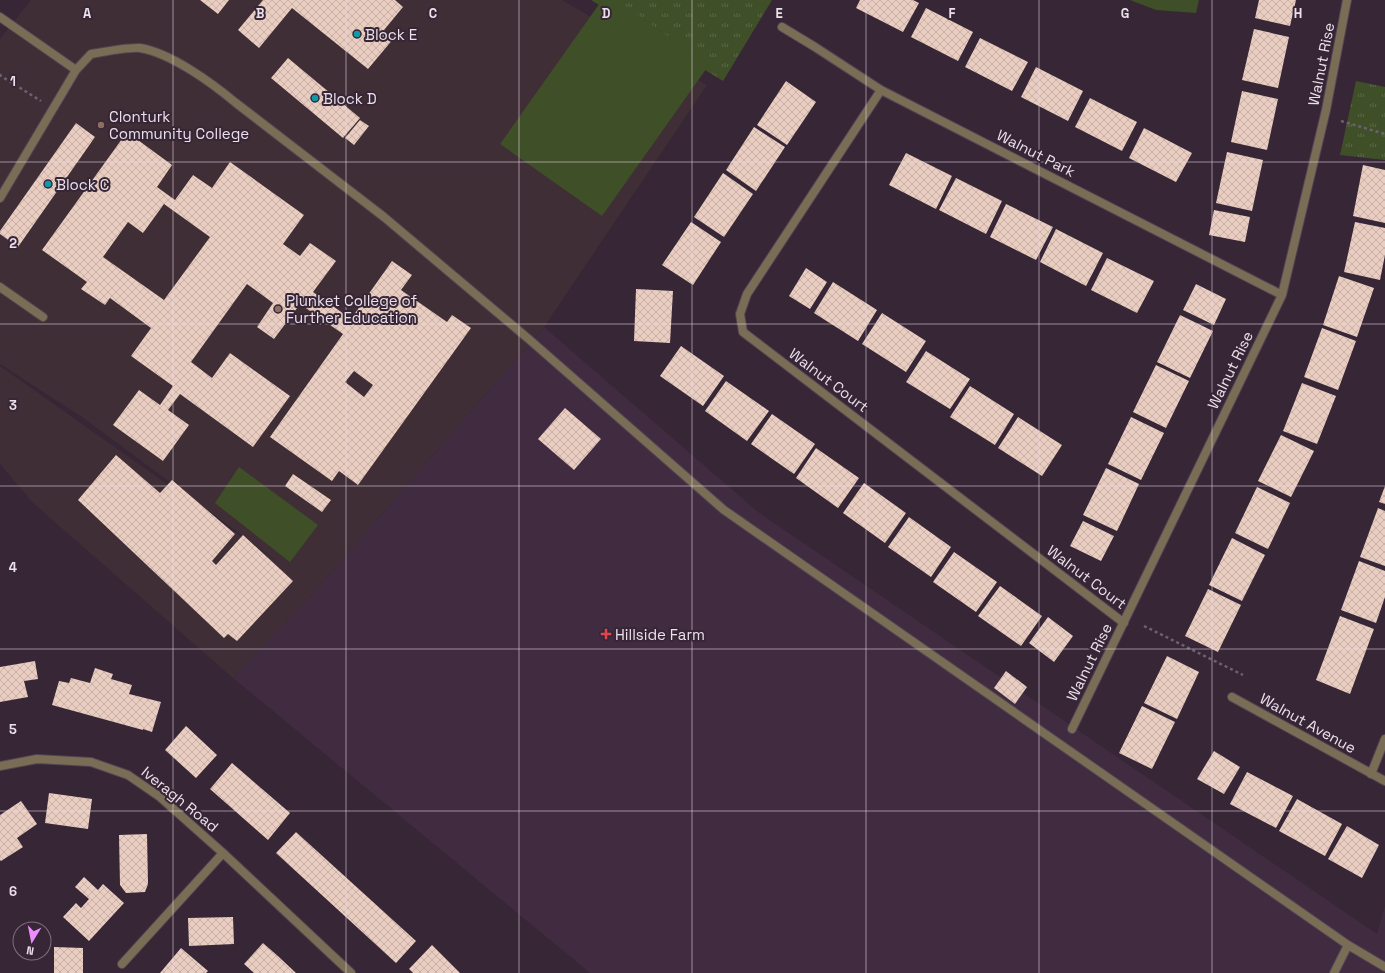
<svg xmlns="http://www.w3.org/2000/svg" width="1385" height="973" font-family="'Space Grotesk',sans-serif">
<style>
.education{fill:#402e36}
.built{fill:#412b40}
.grass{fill:url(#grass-tufts)}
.garden{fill:#3f4f28}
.building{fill:url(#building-cross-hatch);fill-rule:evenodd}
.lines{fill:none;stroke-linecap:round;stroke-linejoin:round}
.lane-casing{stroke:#534453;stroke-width:10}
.street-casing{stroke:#534453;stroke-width:10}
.path{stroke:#6f606f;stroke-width:2.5;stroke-dasharray:3 3;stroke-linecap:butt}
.lane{stroke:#796d55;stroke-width:8}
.street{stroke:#796d55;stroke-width:8}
.grid{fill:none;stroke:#ece0eb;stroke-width:1;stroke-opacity:0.55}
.culture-dot{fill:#0f9aa8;stroke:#362636;stroke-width:1.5}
.education-dot{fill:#8d6e63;stroke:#362636;stroke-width:1.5}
.health-dot{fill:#e0444e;stroke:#362636;stroke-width:1.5}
.labels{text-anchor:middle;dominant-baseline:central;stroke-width:4;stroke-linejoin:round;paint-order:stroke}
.poi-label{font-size:15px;fill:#ece0eb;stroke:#362636;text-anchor:start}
.street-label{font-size:15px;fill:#ece0eb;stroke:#362636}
.grid-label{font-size:13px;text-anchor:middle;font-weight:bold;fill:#ece0eb;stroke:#362636;stroke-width:4;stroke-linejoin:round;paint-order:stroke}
</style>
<defs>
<pattern id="grass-tufts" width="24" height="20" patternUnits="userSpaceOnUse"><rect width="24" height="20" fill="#3f4f28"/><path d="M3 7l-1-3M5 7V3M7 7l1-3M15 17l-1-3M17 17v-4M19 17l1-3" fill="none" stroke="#5b6847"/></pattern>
<pattern id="building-cross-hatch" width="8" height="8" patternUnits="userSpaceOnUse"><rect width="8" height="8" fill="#e9cdc0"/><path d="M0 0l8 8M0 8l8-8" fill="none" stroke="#c9b1a8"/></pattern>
</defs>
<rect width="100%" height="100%" fill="#362636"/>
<path class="education" d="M31 0H562L707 85 544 327 316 590 233 678 32 502 0 464V366L290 571 82 417 0 364V39Z"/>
<path class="built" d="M544 327 758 512 1377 934 1385 906V973H590L233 678 316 590Z"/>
<path class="grass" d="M591 0H772L723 81Z
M1356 81 1385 87V160L1340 155Z"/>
<path class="garden" d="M602 0H617L709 65 602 216 500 144Z
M1130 0H1199L1196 13 1156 10Z
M239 467 318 525 290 562 215 503Z"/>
<path class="building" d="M200 0H229L218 14Z
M263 0H395L403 7 384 30 394 38 368 69 292 8 259 48 238 30Z
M860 0H913L919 3 903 32 856 8Z
M1259 0H1296L1290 26 1255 18Z
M926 8 973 32 958 61 911 37Z
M1254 29 1289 37 1278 88 1242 80Z
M980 38 1028 62 1012 91 965 67Z
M288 58 360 118 343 138 271 78Z
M1036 67 1083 91 1068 121 1021 97Z
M786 81 816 102 787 145 757 125Z
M1242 91 1278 99 1267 150 1231 142Z
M1090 98 1137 122 1122 151 1075 127Z
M360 120 369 126 354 145 345 138Z
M76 123 95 137 18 247 0 234V231Z
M754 127 785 147 756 191 726 170Z
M1144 128 1192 153 1176 182 1129 158Z
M127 132 172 165 157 187 175 200 193 175 212 188 230 162 304 215 283 244 300 256 310 243 336 261 313 292 351 319 392 261 412 275 401 290 447 322 452 315 471 328 358 485 339 471 332 481 270 437 343 334 300 304 274 339 257 327 273 303 247 284 191 362 212 378 230 353 290 396 253 447 180 394 168 410 189 425 163 461 113 425 139 390 160 405 173 386 131 356 151 328 110 298 105 305 81 289 87 282 42 250ZM164 204 210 237 164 300 103 257 128 222 143 233ZM354 371 373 385 364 397 345 382Z
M1227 152 1263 160 1252 211 1216 203Z
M906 153 952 176 936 209 889 185Z
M1363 165 1385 170V223L1353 216Z
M723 173 753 194 724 237 694 217Z
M956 178 1002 201 986 234 939 210Z
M1006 204 1053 227 1036 260 990 237Z
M1214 210 1250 217 1245 242 1209 235Z
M691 222 721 242 693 285 662 265Z
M1355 222 1385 228V255L1380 280 1344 272Z
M1056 229 1103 253 1086 286 1040 262Z
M1107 258 1154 281 1137 313 1091 290Z
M806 268 827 282 810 309 789 296Z
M1339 276 1374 288 1357 337 1323 325Z
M833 282 877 310 858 341 814 313Z
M1196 284 1226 299 1214 325 1183 310Z
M636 289 673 291 670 343 634 341Z
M882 313 926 341 906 372 862 344Z
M1180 315 1213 331 1190 378 1157 362Z
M1322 328 1356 341 1338 390 1304 377Z
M681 346 724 376 703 406 660 376Z
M926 351 970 379 950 409 906 382Z
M1156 365 1189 381 1166 428 1133 412Z
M726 381 769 411 747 441 705 411Z
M1302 383 1336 396 1317 444 1283 431Z
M970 386 1014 414 995 445 950 417Z
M565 408 601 439 574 470 538 439Z
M772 414 815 444 794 474 751 444Z
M1018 417 1062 445 1042 476 998 448Z
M1131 417 1164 433 1141 480 1108 464Z
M1281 435 1314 451 1291 497 1258 481Z
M816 448 859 478 838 508 796 478Z
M116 455 160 493 172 480 235 534 212 561 216 565 243 535 293 581 237 641 228 634 224 638 78 500Z
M1106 468 1139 484 1117 531 1083 515Z
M293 474 331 500 322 512 285 486Z
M864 483 906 513 885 543 843 513Z
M1385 486V504L1379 502Z
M1257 487 1290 503 1268 549 1235 533Z
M1378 508 1385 511V566L1360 557Z
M909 517 951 547 931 577 888 547Z
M1083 521 1114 536 1101 561 1070 546Z
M1232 538 1265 555 1242 601 1209 585Z
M954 552 997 582 976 612 933 582Z
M1359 561 1385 571V597L1376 623 1341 610Z
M1000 586 1042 616 1021 646 978 616Z
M1208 589 1241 605 1218 652 1185 636Z
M1340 616 1374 629 1350 694 1316 680Z
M1048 617 1073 636 1054 662 1029 643Z
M1167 656 1199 672 1177 719 1144 703Z
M35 661 38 679 24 681 28 697 0 702V667Z
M95 668 113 674 111 679 132 685 129 694 161 702 152 732 143 729V730L52 705 59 681 69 683 71 678 90 683Z
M1006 671 1027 687 1015 704 994 688Z
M1142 706 1175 722 1152 769 1119 753Z
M186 726 217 755 196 778 165 750Z
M1214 751 1240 767 1224 794 1197 779Z
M232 763 290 813 268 840 210 789Z
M1247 772 1293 796 1276 828 1230 804Z
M49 793 92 799 88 829 45 823Z
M1297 799 1342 824 1325 856 1279 831Z
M21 801 37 824 17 838 23 847 1 861 0 860V815Z
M1347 826 1379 845 1362 878 1328 859Z
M296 832 416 941 396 963 276 853Z
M147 834 148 884 145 892 126 893 120 885 119 835Z
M84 877 98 890 103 884 124 903 89 941 63 917 76 903 81 908 89 899 75 887Z
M233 917 234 944 189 946 188 918Z
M263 943 279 957 296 973H254L244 964Z
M432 945 460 973H413L409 969Z
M54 947 83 948V973H54Z
M181 948 208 971 206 973H160Z"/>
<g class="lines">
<defs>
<path id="lane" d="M0 17 76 70 91 54C102 52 130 47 140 48 171 53 212 83 236 103L384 217 531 341 724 510 1348 945 1334 973
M0 198 76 70
M0 287 43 317
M1348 945 1385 967"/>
<path id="street" d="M782 27 815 47 881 90 1282 295
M881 90 747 294 740 314 743 332 1124 623
M1232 697 1385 781
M1072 729 1282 295 1326 110 1347 0
M0 766 37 759 91 762 128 775 160 797 223 853 351 973
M1371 774 1385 739
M122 964 223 853"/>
</defs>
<use href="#lane" class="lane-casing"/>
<use href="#street" class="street-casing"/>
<path class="path" d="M0 74 1 76 41 101
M1341 121 1385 134
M1144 626 1243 675"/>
<use href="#lane" class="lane"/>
<use href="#street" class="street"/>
</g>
<path class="grid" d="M173 0V973M346 0V973M519 0V973M692 0V973M866 0V973M1039 0V973M1212 0V973M0 162H1385M0 324H1385M0 486H1385M0 649H1385M0 811H1385"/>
<g class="culture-dot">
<circle cx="357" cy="34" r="4"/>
<circle cx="315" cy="98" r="4"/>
<circle cx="48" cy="184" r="4"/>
</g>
<g class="education-dot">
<circle cx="101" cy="125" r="4"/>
<circle cx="278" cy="309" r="4"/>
</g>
<path class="health-dot" d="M604 628h4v4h4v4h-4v4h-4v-4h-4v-4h4z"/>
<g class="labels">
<g class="poi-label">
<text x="365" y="34">Block E</text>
<text x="323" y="98">Block D</text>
<text x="109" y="116">Clonturk<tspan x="109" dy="17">Community College</tspan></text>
<text x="56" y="184">Block C</text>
<text x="286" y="300">Plunket College of<tspan x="286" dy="17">Further Education</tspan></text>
<text x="615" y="634">Hillside Farm</text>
</g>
<g class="street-label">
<text transform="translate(1321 64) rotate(-79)">Walnut Rise</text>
<text transform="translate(1036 153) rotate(27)">Walnut Park</text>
<text transform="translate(1230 370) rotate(-64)">Walnut Rise</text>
<text transform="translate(829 380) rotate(37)">Walnut Court</text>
<text transform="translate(1087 577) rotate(37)">Walnut Court</text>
<text transform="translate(1089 662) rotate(-64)">Walnut Rise</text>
<text transform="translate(1308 723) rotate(29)">Walnut Avenue</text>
<text transform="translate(180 799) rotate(39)">Iveragh Road</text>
</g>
</g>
<g class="grid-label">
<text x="87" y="18">A</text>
<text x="260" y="18">B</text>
<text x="433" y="18">C</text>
<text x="606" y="18">D</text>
<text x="779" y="18">E</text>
<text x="952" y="18">F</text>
<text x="1125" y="18">G</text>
<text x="1298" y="18">H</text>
<text x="13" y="86">1</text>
<text x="13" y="248">2</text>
<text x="13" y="410">3</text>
<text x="13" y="572">4</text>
<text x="13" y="734">5</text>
<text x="13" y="896">6</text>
</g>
<g transform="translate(32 941) rotate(190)"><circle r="19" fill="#362636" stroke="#7f707e"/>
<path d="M0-3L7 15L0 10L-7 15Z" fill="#eb8dfc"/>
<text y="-6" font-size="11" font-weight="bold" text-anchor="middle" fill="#ece0eb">N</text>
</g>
</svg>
